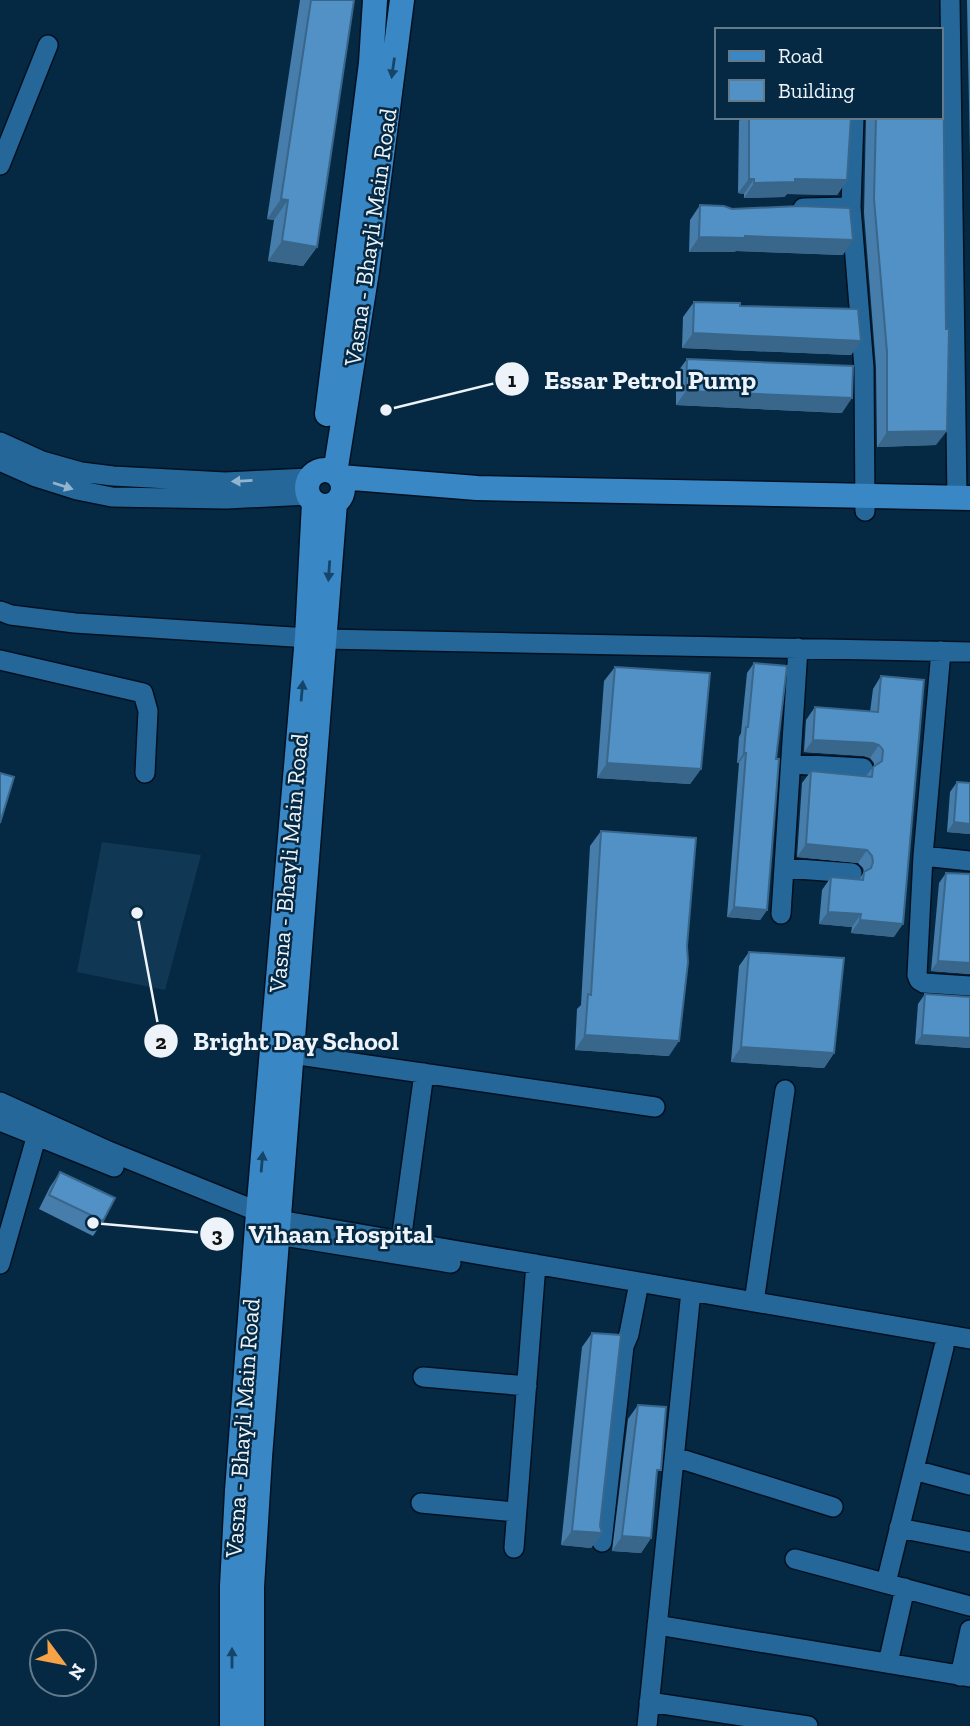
<svg xmlns="http://www.w3.org/2000/svg" width="970" height="1726" font-family="'Zilla Slab',serif">
<style>
.built{fill:#103753}
.lines{fill:none;stroke-linecap:round;stroke-linejoin:round}
.minor-casing{stroke:#011121;stroke-width:22}
.major-casing{stroke:#011121;stroke-width:27}
.minor{stroke:#266799;stroke-width:19}
.major{stroke:#3a87c5;stroke-width:24}
.wall{fill:#477daa}
.shaded-wall{fill:#39668b}
.building{fill:#5291c6;stroke:#39668b;stroke-width:2}
.oneway{fill:#16456a}
.oneway2{fill:#93b4ce}
.labels{text-anchor:middle;dominant-baseline:central;stroke-width:5;stroke-linejoin:round;paint-order:stroke}
.street-label{font-size:24px;fill:#edf3f9;stroke:#062943}
.leader{fill:none;stroke:#edf3f9;stroke-width:2.5}
.callout-dot{fill:#edf3f9;stroke:#062943;stroke-width:2.5}
.mark-label{font-size:21px;text-anchor:middle;font-weight:bold;fill:#111}
.callout-label{font-size:26px;text-anchor:middle;font-weight:bold;fill:#edf3f9;stroke:#062943;stroke-width:5;stroke-linejoin:round;paint-order:stroke}
</style>
<rect width="100%" height="100%" fill="#062943"/>
<path class="built" d="M102 842 201 855 165 990 77 972Z"/>
<g class="lines">
<defs>
<path id="minor" d="M950 0 957 497
M854 117 851 207 864 368 865 511
M0 165 48 45
M803 208 851 207
M0 442 42 461 81 472 113 476 225 482 310 478
M0 461 36 477 77 490 112 497 226 499 309 495
M0 611 11 615 75 623 324 639 970 652
M941 651 923 856 917 975 919 980 924 983 970 986
M0 660 143 693 148 711 145 773
M791 764 863 768
M923 856 970 861
M784 868 852 873
M781 914 798 648
M292 1054 655 1107
M0 1102 106 1150 279 1220 970 1339
M0 1121 114 1167
M264 1229 278 1235 451 1263
M401 1241 424 1073
M0 1264 40 1124
M754 1302 785 1090
M423 1377 527 1386
M675 1457 833 1507
M914 1470 970 1485
M421 1503 516 1512
M899 1528 970 1542
M602 1542 624 1346 629 1334 637 1293
M514 1548 536 1264
M795 1559 970 1606
M886 1583 944 1347
M657 1625 970 1677
M888 1663 905 1588
M960 1676 970 1630
M649 1702 808 1726
M647 1726 691 1291"/>
<path id="major" d="M327 414 371 63 375 0
M307 488a18 18 0 1 1 36 0a18 18 0 1 1-36 0Z
M335 473 367 271 402 0
M340 477 477 488 970 498
M232 1726V1586L237 1491 257 1226 307 637 314 502
M252 1726V1587L260 1457 335 503"/>
</defs>
<use href="#minor" class="minor-casing"/>
<use href="#major" class="major-casing"/>
<use href="#minor" class="minor"/>
<use href="#major" class="major"/>
</g>
<path class="wall" d="M300 0H354L317 247 303 266 268 261 274 220 267 219Z
M967 0H970V156Z
M742 117H851L847 180 837 195 787 194 784 197 744 198V194L738 193 739 121Z
M866 117H940L936 445 877 447 876 367 864 213Z
M700 205 843 255 736 251 734 252H689L690 220Z
M694 302 740 306 861 341 851 355 682 348 683 317Z
M687 359 842 413 676 405V374Z
M754 663 776 759 767 910 760 920 727 917 739 763H737L739 737 741 733 747 673Z
M615 667 701 769 690 784 597 778 604 681Z
M881 676 894 937 851 933 852 927 819 924 822 890 831 877 859 879 864 872 863 868 858 863 797 857 802 783 811 771 866 776 874 766V763L870 758 864 756 804 752 806 720 815 707 870 712 873 689Z
M957 782 970 783V834L947 832 950 792Z
M601 831 669 1056 575 1050 577 1009 581 1005 590 846Z
M946 873 970 874V974L931 971 939 883Z
M749 952 834 1053 824 1068 731 1062 739 966Z
M925 994 970 997V1048L915 1044 918 1004Z
M60 1172 103 1221 93 1236 39 1209 50 1187Z
M592 1333 600 1526 602 1533 591 1548 561 1545 582 1347Z
M638 1405 656 1476 651 1538 641 1553 612 1551 628 1419Z"/>
<path class="shaded-wall" d="M749 179H754L744 194 738 193Z
M795 179 847 180 837 195 787 194 784 197 744 198 754 183Z
M281 199 288 200 274 220 267 219Z
M745 236 853 240 843 255 736 251 734 252H689L699 237Z
M282 241 317 247 303 266 268 261Z
M693 333 861 341 851 355 682 348Z
M686 391 852 398 842 413 676 405Z
M947 431 936 445 877 447 887 432Z
M813 740 873 743 879 745 870 758 864 756 804 752Z
M744 753H746L739 763H737Z
M607 763 701 769 690 784 597 778Z
M954 822 970 824V834L947 832Z
M806 844 867 850 858 863 797 857Z
M734 907 767 910 760 920 727 917Z
M828 912 861 914 852 927 819 924Z
M860 920 903 924 894 937 851 933Z
M938 961 970 963V974L931 971Z
M585 1035 679 1041 669 1056 575 1050Z
M922 1035 970 1038V1048L915 1044Z
M741 1047 834 1053 824 1068 731 1062Z
M572 1531 602 1533 591 1548 561 1545Z
M622 1536 651 1538 641 1553 612 1551Z"/>
<path class="building" d="M311 0H354L317 247 282 241 288 200 281 199Z
M940 53H943L946 329H949L947 431 887 432V352L874 199 876 117H940Z
M749 117H851L847 180 795 179V182L754 183V179H749Z
M700 205 724 206 732 209 799 206 850 208 853 240 745 236V238L699 237Z
M694 302 740 303V306L858 309 861 341 693 333Z
M687 359 853 366 852 398 686 391Z
M754 663 787 666 776 759H779L767 910 734 907 746 753H744L746 727H748Z
M615 667 710 673 701 769 607 763Z
M881 676 924 680 903 924 860 920 861 914 828 912 831 877 863 880 864 872 871 868 873 862 872 856 867 850 806 844 811 771 872 777 873 767 882 761 883 750 879 745 873 743 813 740 815 707 878 712Z
M0 773 14 777 0 823Z
M957 782 970 783V824L954 822Z
M601 831 696 838 687 946 688 962 679 1041 585 1035 588 994 591 995Z
M946 873 970 874V963L938 961Z
M749 952 844 958 834 1053 741 1047Z
M925 994 970 997V1038L922 1035Z
M60 1172 115 1198 103 1221 49 1195Z
M592 1333 621 1335 600 1526 602 1533 572 1531Z
M638 1405 666 1407 661 1470H657L651 1538 622 1536Z"/>
<defs><path id="oneway-solid" d="M-6-.8H1V-3.2L6.5 0L1 3.2V.8H-6Z" transform="scale(1.75)"/></defs>
<g class="oneway">
<use href="#oneway-solid" transform="translate(393 68) rotate(98)"/>
<use href="#oneway-solid" transform="translate(329 571) rotate(94)"/>
<use href="#oneway-solid" transform="translate(302 691) rotate(-85)"/>
<use href="#oneway-solid" transform="translate(262 1162) rotate(-85)"/>
<use href="#oneway-solid" transform="translate(232 1658) rotate(-90)"/>
</g>
<g class="oneway2">
<use href="#oneway-solid" transform="translate(242 481) rotate(177)"/>
<use href="#oneway-solid" transform="translate(63 486) rotate(18)"/>
</g>
<g class="labels">
<g class="street-label">
<text transform="translate(370 237) rotate(-82)">Vasna - Bhayli Main Road</text>
<text transform="translate(288 863) rotate(-85)">Vasna - Bhayli Main Road</text>
<text transform="translate(242 1428) rotate(-86)">Vasna - Bhayli Main Road</text>
</g>
</g>
<path class="leader" d="M386 410L512 379M137 913L161 1041M93 1223L217 1234"/>
<g class="callout-dot">
<circle cx="386" cy="410" r="7"/>
<circle cx="137" cy="913" r="7"/>
<circle cx="93" cy="1223" r="7"/>
<circle cx="512" cy="379" r="18"/>
<circle cx="161" cy="1041" r="18"/>
<circle cx="217" cy="1234" r="18"/>
</g>
<g class="mark-label">
<text x="512" y="387">1</text>
<text x="161" y="1049">2</text>
<text x="217" y="1242">3</text>
</g>
<g class="callout-label">
<text x="650" y="389">Essar Petrol Pump</text>
<text x="296" y="1050">Bright Day School</text>
<text x="341" y="1243">Vihaan Hospital</text>
</g>
<rect x="715" y="28" width="228" height="91" fill="#062943" stroke="#627a8c" stroke-width="2"/>
<rect x="729" y="51" width="35" height="10" fill="#3a87c5" stroke="#627a8c" stroke-width="2"/>
<text x="778" y="63" font-size="21" fill="#edf3f9">Road</text>
<rect x="729" y="80" width="35" height="21" fill="#5291c6" stroke="#627a8c" stroke-width="2"/>
<text x="778" y="98" font-size="21" fill="#edf3f9">Building</text>
<g transform="translate(63 1663) rotate(122)"><circle r="33" fill="#062943" stroke="#627a8c" stroke-width="2"/>
<path d="M0-5L12 26L0 18L-12 26Z" fill="#f5a346"/>
<text y="-10" font-size="19" font-weight="bold" text-anchor="middle" fill="#edf3f9">N</text>
</g>
</svg>
